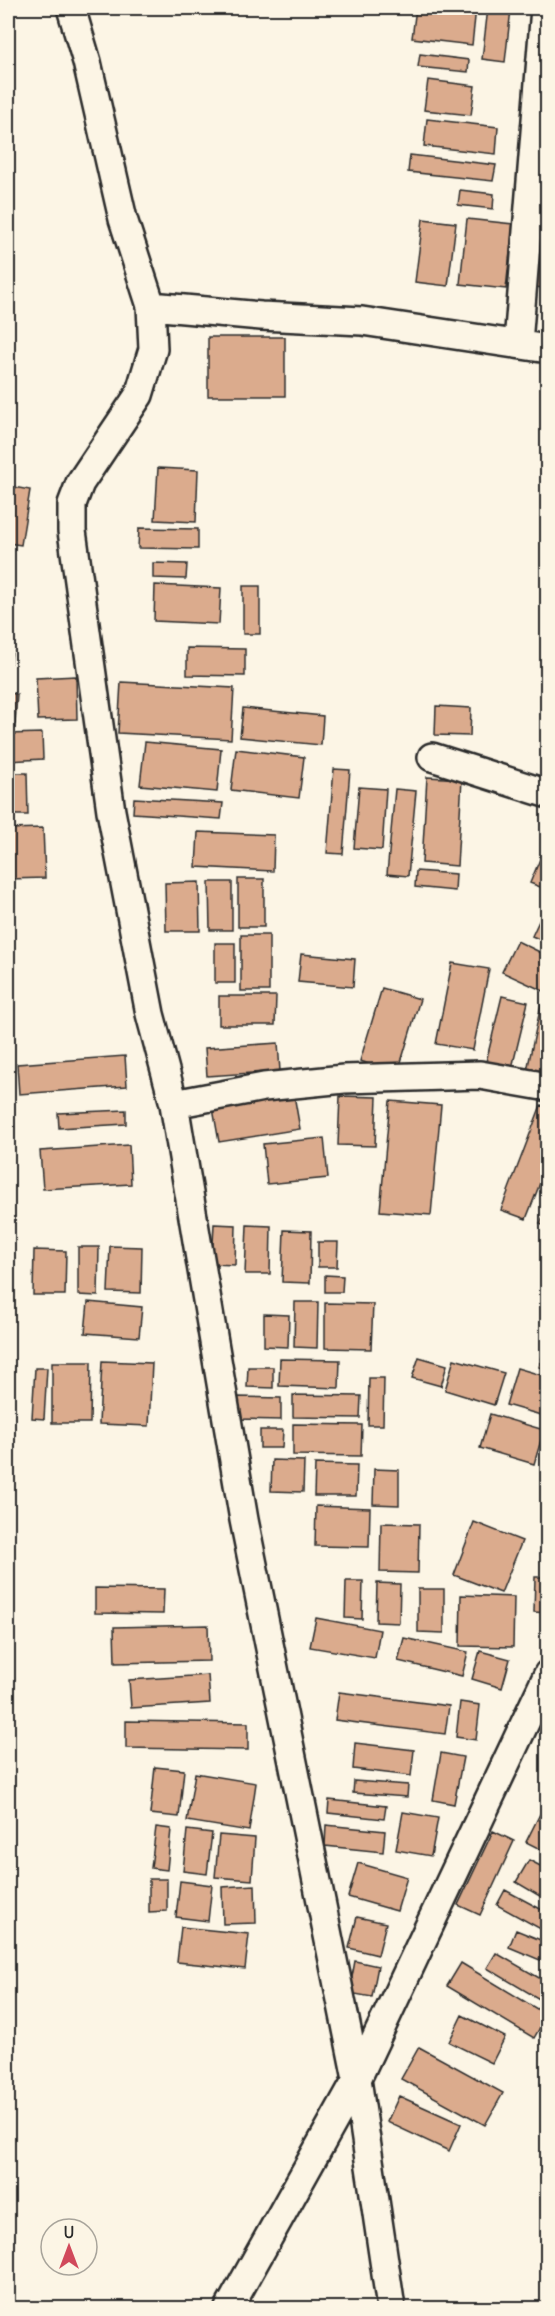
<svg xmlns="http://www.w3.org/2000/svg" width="555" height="2316" font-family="Delius,sans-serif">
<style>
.building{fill:#dbab8d;stroke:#2b2b2b;stroke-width:1.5}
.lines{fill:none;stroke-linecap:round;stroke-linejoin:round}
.minor-casing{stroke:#2b2b2b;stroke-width:32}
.minor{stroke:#fcf5e5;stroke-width:27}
</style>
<rect width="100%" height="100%" fill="#fcf5e5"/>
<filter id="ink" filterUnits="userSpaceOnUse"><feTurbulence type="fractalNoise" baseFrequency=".0167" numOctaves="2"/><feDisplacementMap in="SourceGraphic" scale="12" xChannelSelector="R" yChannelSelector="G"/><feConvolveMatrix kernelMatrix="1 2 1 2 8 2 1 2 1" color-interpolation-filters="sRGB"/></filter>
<g filter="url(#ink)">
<path class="building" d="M416 8H476L472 45 412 38Z
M488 8 511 9 505 62 482 59Z
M420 54 469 60 468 72 418 67Z
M428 80 475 86 471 115 424 110Z
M427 119 498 127 496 154 424 146Z
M410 155 496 165 493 181 408 172Z
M541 155 548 156V197L536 196Z
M460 190 494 194 493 209 458 205Z
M423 219 456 223 448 286 415 282Z
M467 219 513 224 506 289 460 284Z
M544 244H548V289L536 287Z
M208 337H285V396H208Z
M158 468 198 470 196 522 155 520Z
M8 486 30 490 21 545 8 543Z
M139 528 198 529V549L138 548Z
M153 563 187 564 186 579 153 578Z
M155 585 221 588 219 624 154 621Z
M243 586H260V634H243Z
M8 632H14L9 676H8Z
M187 648 245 649V676L187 675Z
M76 676 77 719 38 720 36 678Z
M121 682 234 688 231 739 118 733Z
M8 693 17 694 15 724H8Z
M436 706 471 708 470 736 435 735Z
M243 708 323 716 321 745 240 737Z
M42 733 43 759 8 761V734Z
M145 742 221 749 217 792 140 785Z
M236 749 304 757 299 798 231 790Z
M334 769 350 770 343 854 327 853Z
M8 773H27L28 815H8Z
M427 777 462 779 457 866 422 863Z
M359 787 386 789 382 850 354 848Z
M395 789 416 791 408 876 387 874Z
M134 798 223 803 221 819 133 813Z
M43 828 45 878 8 879V829Z
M198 832 274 835 273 871 196 867Z
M548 840V890L530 883Z
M416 871 456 874 455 891 415 887Z
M238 879H264V927H238Z
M199 882 200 931H166L165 883Z
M209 882H232V930H210Z
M545 908 548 909V943L532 936Z
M241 935H269V991H241Z
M517 941 548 956V993L502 972Z
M215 943H235V983H215Z
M301 954 355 959 353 987 298 982Z
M452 963 489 969 473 1050 436 1044Z
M382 988 420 999 398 1072 360 1061Z
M219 996H276L275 1025H219Z
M502 996 528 1002 512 1068 486 1062Z
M541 1005 548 1006V1084L525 1080Z
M278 1043 280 1071 207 1076 205 1048Z
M125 1056 127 1086 19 1094 17 1064Z
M293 1089 300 1129 219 1142 212 1103Z
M340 1096 377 1097 375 1146 338 1145Z
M390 1101 441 1105 431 1215 380 1211Z
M541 1105 548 1108V1163L526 1219 501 1210Z
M126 1110V1124L59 1128 58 1113Z
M324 1138 328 1178 267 1184 263 1144Z
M129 1145 131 1184 43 1189 40 1151Z
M548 1204V1227L540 1224Z
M214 1224 236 1225 235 1265 212 1264Z
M247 1225 271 1226 270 1274H245Z
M284 1230 311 1231 310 1283 282 1282Z
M318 1242H338L337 1267H318Z
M110 1246 142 1247 141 1293 108 1292Z
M78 1247H99L98 1296 78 1295Z
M34 1250 66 1251 65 1295H33Z
M325 1275 343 1276 342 1292H325Z
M88 1302 142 1307 139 1337 85 1333Z
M295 1302H318L317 1348 294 1347Z
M325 1303 373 1304 371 1349 325 1348Z
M264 1314 289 1315 288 1347 264 1346Z
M548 1339V1369L539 1367Z
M419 1357 447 1365 441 1386 412 1378Z
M280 1359 340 1360 339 1388 279 1386Z
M454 1359 504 1373 494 1405 445 1390Z
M102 1361 152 1363 149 1426 99 1424Z
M52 1362H91L90 1423H52Z
M248 1367H273V1388L247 1387Z
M35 1368H47L44 1419 32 1418Z
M517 1368 548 1377V1394L541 1415 506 1405Z
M369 1378H384L383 1425H368Z
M293 1395 361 1396 360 1418 293 1417Z
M237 1397 281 1398V1420L236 1419Z
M490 1414 544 1430 534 1464 480 1448Z
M293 1424 362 1425 361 1456 293 1455Z
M260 1430H283L282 1448H260Z
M272 1460 304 1461 303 1492 271 1491Z
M315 1464 357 1465 356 1496H314Z
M374 1469 399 1470V1505L373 1504Z
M316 1506 370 1508 369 1547 315 1546Z
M474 1522 522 1541 501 1593 454 1575Z
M381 1523 419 1524 418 1573 380 1572Z
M535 1577H548V1613L534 1612Z
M346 1581H363L362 1619 345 1618Z
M377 1583 400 1584 399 1623 376 1622Z
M95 1588 164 1589 163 1614 95 1613Z
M418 1589H444V1633L418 1632Z
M461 1595 514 1597 513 1647 460 1646Z
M316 1618 380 1630 375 1658 310 1647Z
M208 1625 209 1661 115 1663 114 1627Z
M404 1638 468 1652 462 1676 398 1661Z
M480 1651 510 1659 502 1688 472 1679Z
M208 1675 210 1703 131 1708 129 1680Z
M339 1692 449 1706 445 1734 335 1720Z
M460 1702 480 1705 476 1740 456 1737Z
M126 1721 248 1723V1750L126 1748Z
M355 1743 414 1750 411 1776 353 1769Z
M441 1753 463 1757 454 1804 433 1800Z
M155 1767 184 1770 179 1817 150 1814Z
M195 1773 256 1783 249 1831 187 1821Z
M354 1781 408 1785 407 1797 353 1793Z
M329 1800 386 1806 384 1819 328 1813Z
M403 1812 438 1818 431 1856 396 1850Z
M541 1812 548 1815V1853L526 1842Z
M326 1825 385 1831 383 1852 325 1846Z
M156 1827 171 1829 167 1870 151 1868Z
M187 1830 212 1833 207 1874 183 1871Z
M493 1831 514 1841 480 1915 458 1905Z
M219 1835 255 1838 252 1880 215 1877Z
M529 1860 548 1870V1901L516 1882Z
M358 1863 407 1877 397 1911 348 1897Z
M149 1879H167V1911L149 1912Z
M180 1881 212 1885 208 1921 176 1917Z
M255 1885 256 1923 223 1924 222 1887Z
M505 1890 548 1913V1933L497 1905Z
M357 1917 386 1923 378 1955 349 1948Z
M181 1927 249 1934 245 1969 177 1962Z
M516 1930 548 1943 547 1963 509 1947Z
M496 1953 548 1983V1989L541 2000 487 1968Z
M355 1961 378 1966 372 1997 349 1993Z
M461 1963 547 2015 534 2038 447 1986Z
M462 2015 505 2037 492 2063 449 2042Z
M419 2047 503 2093 485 2125 401 2079Z
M399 2096 461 2124 449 2151 387 2122Z"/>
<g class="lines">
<defs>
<path id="minor" d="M71 8 87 62 123 219 151 306 153 349 139 395 80 483 72 504V531L111 811 150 1014 174 1104 244 1520 357 2079 391 2308
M151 306 261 316 362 321 548 349
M518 343 545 8
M432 757 548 794
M174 1104 264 1087 344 1079 480 1075 548 1087
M229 2308 357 2079 548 1674"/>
</defs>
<use href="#minor" class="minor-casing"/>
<use href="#minor" class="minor"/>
</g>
</g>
<rect width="555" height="2316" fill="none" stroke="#fcf5e5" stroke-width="30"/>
<rect x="15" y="15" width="525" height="2286" fill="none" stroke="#2b2b2b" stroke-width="2" filter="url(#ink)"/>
<g transform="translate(69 2247)"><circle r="28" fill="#fcf5e5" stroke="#a8a49b" stroke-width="1.5"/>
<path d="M0-4.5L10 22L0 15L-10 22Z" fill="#d1495b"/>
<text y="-9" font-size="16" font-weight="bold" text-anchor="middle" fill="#2b2b2b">U</text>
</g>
</svg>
